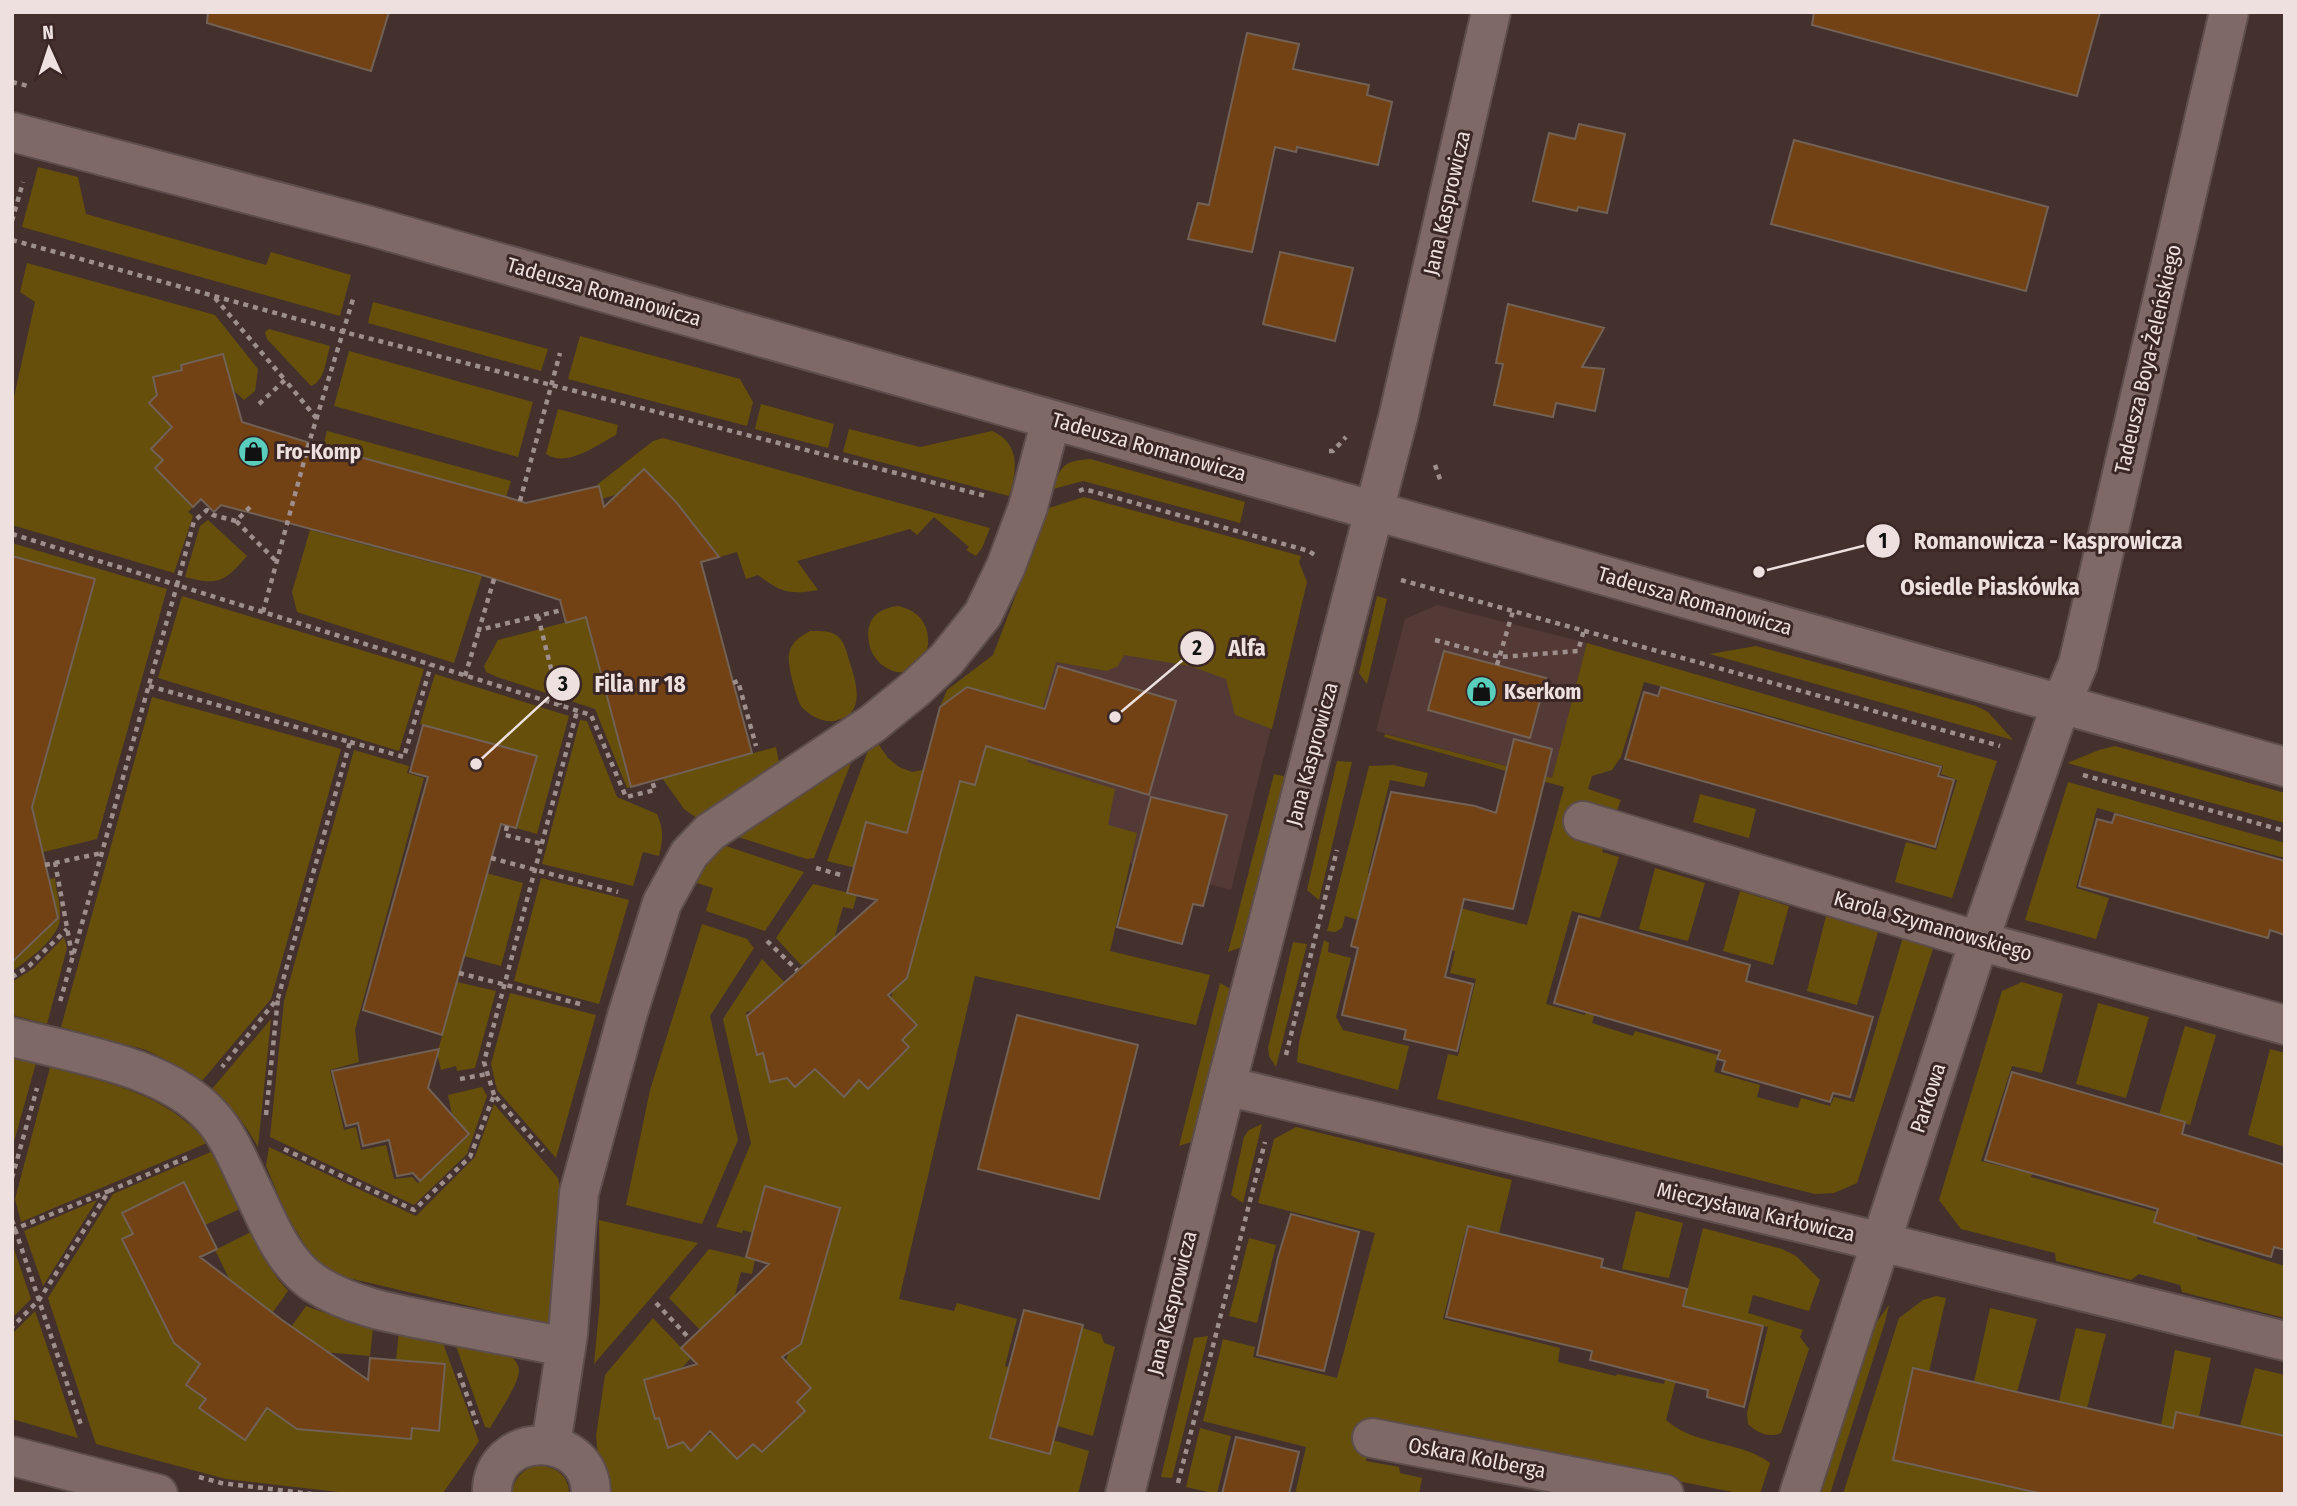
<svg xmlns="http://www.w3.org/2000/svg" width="2297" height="1506" font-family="'Fira Sans Condensed',sans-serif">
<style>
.built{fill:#543a36}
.green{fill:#654f0b}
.building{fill:#724114;stroke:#726155;stroke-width:2}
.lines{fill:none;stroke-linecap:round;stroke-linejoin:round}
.minor-casing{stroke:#5d4d4b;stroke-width:42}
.path{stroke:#9e8e8c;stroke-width:4.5;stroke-dasharray:5 5;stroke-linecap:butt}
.minor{stroke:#7f6966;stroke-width:38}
.labels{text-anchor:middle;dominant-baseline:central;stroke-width:6;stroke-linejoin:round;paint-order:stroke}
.street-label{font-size:21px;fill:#ede0de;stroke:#3a2725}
.poi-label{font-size:21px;font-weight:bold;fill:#ede0de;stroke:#3a2725;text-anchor:start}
.neighbourhood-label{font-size:23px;font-weight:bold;fill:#ede0de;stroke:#3a2725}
.leader{fill:none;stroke:#ede0de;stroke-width:2.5}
.callout-dot{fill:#ede0de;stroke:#3a2725;stroke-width:2.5}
.mark-label{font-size:21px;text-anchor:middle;font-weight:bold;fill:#111}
.callout-label{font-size:23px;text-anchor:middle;font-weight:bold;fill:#ede0de;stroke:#3a2725;stroke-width:6;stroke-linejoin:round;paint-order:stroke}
</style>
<rect width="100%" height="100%" fill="#44312e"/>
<path class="built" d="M1086 502 1307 582 1231 890 1005 830Z
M1437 605 1587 643 1552 778 1376 731 1405 619Z"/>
<path class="green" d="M38 167 78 177 86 214 266 265 271 252 351 275 340 316 22 227Z
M27 263 215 315 258 369 255 391 244 400 233 390 223 354 181 365 182 370 153 377 157 395 149 403 173 427 151 449 163 460 155 468 193 507 188 512 193 516 174 573 12 525V406L35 302 20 292Z
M373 302 548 349 541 371 368 323Z
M269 329 330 346C326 359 325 381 311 386L267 339 265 332Z
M580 336 740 379 753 402 747 426 568 379Z
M349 351 533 402 518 457 334 406Z
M761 404 834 424 828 448 755 429Z
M558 409 618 425 616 435C597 445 567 468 546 454Z
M849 429 920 447 992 431C1021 444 1017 471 1009 496L843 452Z
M327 431 511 481 506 497 323 447Z
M663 438 990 528 982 548 976 556 966 550 969 547 934 517 917 535 910 529 797 561 818 590C790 595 781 593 758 575L746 579 737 552 716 558 712 548 705 549 700 533 693 524 690 526 676 501 644 469 618 494 602 499 598 484 653 441Z
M1090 459 1245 502 1240 523 1083 481 1053 489C1061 465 1064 461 1090 459Z
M1084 497 1301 556 1299 562 1307 582 1272 729 1235 715 1226 679 1190 666 1124 655 1118 666 1107 671 1056 662 1027 762 1115 789 1108 825 1137 833 1110 951 1210 975 1196 1025 975 976 899 1299 954 1311 957 1303 1017 1319 1005 1366 1009 1367 1053 1440 1089 1451 1078 1494H611L607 1490 598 1455 596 1436 605 1375 653 1318 691 1358 681 1369 645 1380 655 1419 659 1418 668 1448 683 1442 691 1451 706 1436 714 1433 738 1459 753 1444 763 1452 805 1411 797 1402 811 1388 790 1366 785 1365 788 1353 802 1344 793 1333 807 1324 840 1208 765 1186 757 1217 763 1236 743 1230 742 1233 716 1227 751 1143 723 1019 762 959 794 992 782 1003 746 1012 757 1055 763 1053 770 1082 787 1078 795 1087 812 1072 820 1070 821 1075 844 1097 859 1080 868 1089 909 1048 902 1040 917 1025 895 1001H890L893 991 912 960 943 843 867 822 858 853 864 870 827 861 869 748 879 745 888 758 899 767 912 772 923 770 975 784 999 697 967 688 940 707 947 690 993 655 1049 508Z
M208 520 247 556C224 582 219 586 185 577L200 526Z
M310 530 482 576 454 663 297 612 292 592Z
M12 543 167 589 97 839 27 856 23 839 95 579 17 557 12 573Z
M182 596 424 669 399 751 158 678Z
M1377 596 1387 599 1367 684 1359 673Z
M897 606C952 615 926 697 882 665 876 660 870 651 869 643 865 621 876 609 897 606Z
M586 617 589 631 631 787 627 788 595 709 497 677 486 672 484 666 498 640Z
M810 631C819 631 829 630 836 635 845 641 847 654 850 663 857 685 866 715 834 721 823 723 808 715 801 706 796 697 787 664 789 654 791 642 801 636 810 631Z
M1587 643 1997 761 1952 898 1895 882 1906 842 1936 850 1957 780 1941 774 1943 766 1750 710 1644 682 1621 757 1612 770 1592 776 1588 789 1621 800 1616 813 1576 801 1566 832 1605 844 1602 852 1619 857 1600 918 1572 911 1546 1004 1585 1015 1588 1007 1596 1009 1592 1023 1633 1036 1635 1031 1718 1055 1714 1072 1760 1085 1757 1097 1798 1108 1801 1098 1830 1106 1834 1097 1854 1102 1903 937 1933 949 1857 1183 1834 1193 1815 1194 1437 1099 1448 1054 1458 1056 1476 979 1450 973 1455 951 1345 916 1342 928 1335 932 1327 931 1369 766 1393 765 1428 773 1424 787 1390 780 1368 873 1393 880 1448 905 1527 925 1564 787 1384 737 1385 734 1552 778Z
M1756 646 1976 706 1988 712 2013 740 1710 654Z
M435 674 569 716 537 834 516 828 535 756 420 724Z
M152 697 341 749 271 999 202 1081 174 1064 146 1050 61 1027Z
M580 720 587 721 617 797 657 814C664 831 663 839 659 856L643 852 633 886 542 864Z
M2115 746 2285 793V823L2067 763 2099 750Z
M776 747 779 763 698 819 684 809 662 778Z
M354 750 409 766 407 773 424 778 355 1030 359 1062 330 1070 344 1130 356 1127 361 1150 386 1145 394 1179 412 1177 418 1183 469 1135 452 1114 448 1095 482 1087 487 1096 467 1154 414 1205 270 1137 284 1001Z
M854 755 814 858 807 859 735 836Z
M1337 761 1352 762 1319 900 1307 890Z
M1274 774 1287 777 1245 946 1228 952Z
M2068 782 2285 843V858L2097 808 2076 888 2109 898 2096 939 2025 920Z
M1700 794 1756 809 1749 838 1693 822Z
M723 845 804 872 765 931 706 911 713 888 687 880Z
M1655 868 1705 883 1688 941 1639 929Z
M486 873 523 883 501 966 464 956Z
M55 878C56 891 61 905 60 918 60 937 28 961 12 971V962L57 919 33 882Z
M541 878 629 900 599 1004 514 981Z
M813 884 857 895 853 909 843 907 828 961 814 974 804 964 801 965 776 938Z
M1740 891 1789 906 1773 965 1723 951Z
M1826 916 1878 932 1857 1005 1807 991Z
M702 924 747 939 754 948 710 1016 738 1140 702 1224 626 1205 650 1090Z
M64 937 67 948 47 1024 12 1015V982L34 968Z
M1324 940 1329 943 1328 952 1351 958 1336 1017 1343 1030 1409 1046 1398 1090 1297 1062 1299 1042Z
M1293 942 1307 944 1276 1067 1269 1056 1268 1048Z
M457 982 496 991 475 1068 457 1071 456 1066 441 1070 437 1054Z
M2022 982 2063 994 2042 1073 2012 1066 1981 1161 2032 1174 2031 1177 2158 1212 2198 1234 2197 1239 2285 1266V1318L2182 1292 2180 1285 2139 1274 2131 1280 2056 1261 2055 1253 1961 1229 1939 1200 2002 991Z
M1220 983 1234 991 1197 1140 1179 1146Z
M510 993 596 1015 556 1158 497 1090 491 1064Z
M2098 1003 2149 1017 2126 1098 2076 1084Z
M271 1019 258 1147C245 1124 232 1106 212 1089Z
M2185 1026 2216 1035 2190 1125 2159 1115Z
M2270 1049 2285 1053V1147L2248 1135Z
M12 1057 36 1063 12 1149Z
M50 1067C109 1084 167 1093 207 1143L21 1222 15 1199Z
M494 1104 558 1178 561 1192 554 1317 548 1322 542 1323 344 1277 328 1271 315 1261 287 1216 266 1166 269 1147 416 1216 475 1157Z
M1262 1124 1243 1203 1231 1195 1244 1137 1249 1130Z
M1296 1127 1512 1180 1499 1233 1467 1225 1443 1319 1560 1348 1558 1362 1616 1376 1617 1374 1664 1384 1703 1228 1782 1249 1796 1256 1820 1280 1809 1311 1753 1295 1748 1313 1803 1330 1800 1337 1809 1349 1781 1433C1769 1438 1757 1433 1748 1424L1747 1413 1768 1327 1694 1309 1666 1420C1697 1447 1740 1440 1770 1463L1760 1494H1743L1373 1421 1366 1461 1399 1467 1400 1473 1422 1478 1419 1494H1295L1306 1447 1203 1421 1223 1339 1255 1347 1253 1357 1337 1378 1375 1233 1258 1203 1274 1139Z
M213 1151 240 1209 205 1225 123 1213 133 1234 122 1239 178 1330 171 1341 201 1363 186 1385 206 1399 199 1407 280 1411V1417L297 1430 306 1417 341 1433 410 1439 412 1428 439 1431 445 1364 396 1360 399 1331 440 1335 479 1441 443 1493 356 1494 226 1479 96 1444 48 1298 113 1194Z
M97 1200 43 1286 24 1231Z
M1636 1211 1683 1223 1669 1278 1622 1269Z
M599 1220 698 1243 594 1364 600 1301Z
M251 1232 277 1278 288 1291 263 1326 247 1315 215 1250Z
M1249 1238 1276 1245 1257 1323 1229 1316Z
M12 1243 31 1299 12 1318Z
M709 1249 755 1260 752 1274 741 1272 726 1329 712 1342 669 1298Z
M1936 1296 1946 1298 1929 1372 1913 1369 1893 1460 2044 1494H1843L1899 1318 1923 1300Z
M1889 1305 1885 1322 1830 1494H1817L1862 1358 1876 1323Z
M306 1306 347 1321 373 1327 370 1356 299 1350 283 1338Z
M1990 1308 2037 1319 2017 1392 1974 1382Z
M35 1311 78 1438 12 1419V1334Z
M1083 1328 1101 1334 1104 1343 1115 1347 1093 1436 1057 1426Z
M2076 1328 2106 1334 2087 1408 2059 1401Z
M1208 1336 1172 1478 1161 1477 1194 1338Z
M455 1343 511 1356C515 1360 519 1365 519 1371 518 1386 497 1415 490 1428L485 1427Z
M2175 1350 2211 1358 2199 1417 2177 1412 2173 1428 2161 1425Z
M2255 1368 2285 1375V1436L2240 1426Z
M1200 1428 1231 1436 1217 1494 1186 1487Z
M535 1465C553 1466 569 1473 569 1494H512C514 1478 521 1472 535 1465Z"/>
<path class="building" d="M208 12H389L371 71 207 23Z
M1814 12H2100L2077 96 1812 25Z
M1247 33 1299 44 1293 69 1369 85 1367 95 1392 102 1378 165 1297 147 1296 152 1275 147 1252 252 1188 239 1198 203 1209 205Z
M1579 124 1625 134 1607 213 1578 207 1577 211 1533 201 1549 133 1575 139Z
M1794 140 2048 207 2026 291 1771 224Z
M1280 252 1353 268 1335 341 1263 324Z
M1508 304 1604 328 1582 367 1604 369 1595 411 1556 403 1553 417 1494 405 1503 364 1496 363Z
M223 354 242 422 323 447 506 497 526 503 599 486 604 507 644 469 676 502 719 557 701 562 752 753 631 787 586 617 566 623 560 600 476 573 221 505 214 512 201 499 193 507 155 468 163 460 151 449 172 427 149 403 157 395 153 377 182 370 181 365Z
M12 556 95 579 32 807 58 918 12 962Z
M1444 651 1546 678 1530 738 1428 710Z
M1058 666 1176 701 1149 795 986 746 975 785 960 781 907 978 888 995 917 1025 902 1040 909 1047 868 1089 859 1080 844 1097 815 1069 795 1087 787 1078 770 1082 763 1053 757 1055 747 1016 877 900 847 893 866 822 907 833 940 707 967 687 1045 709Z
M1661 687 1941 767 1938 776 1954 780 1935 847 1625 759 1644 692 1658 696Z
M423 725 537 756 516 828 501 824 442 1035 363 1010 428 777 410 772Z
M1514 739 1552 749 1513 909 1464 899 1445 977 1473 984 1457 1051 1404 1039 1406 1030 1342 1015 1358 948 1351 946 1391 792 1475 806 1496 813Z
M1151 797 1227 815 1203 906 1193 904 1182 944 1117 927Z
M2115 814 2285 861V935L2270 930 2268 938 2079 886 2097 819 2112 823Z
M1579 916 1750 965 1746 981 1873 1017 1850 1097 1833 1093 1830 1102 1722 1071 1725 1061 1717 1059 1720 1051 1554 1003Z
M1017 1015 1138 1045 1099 1199 978 1169Z
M439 1049 428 1088 469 1134 420 1181 413 1173 397 1176 389 1140 363 1146 358 1123 346 1126 332 1071Z
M2012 1072 2185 1122 2182 1134 2285 1165V1250L2274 1247 2271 1257 2205 1238 2154 1222 2158 1209 1985 1160Z
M184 1182 217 1249 200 1257 282 1320 368 1380 370 1358 445 1364 439 1431 412 1428 411 1439 297 1429 267 1408 245 1440 199 1408 206 1399 186 1385 200 1364 174 1343 122 1239 133 1234 122 1213Z
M765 1186 840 1208 801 1344 782 1357 811 1388 797 1402 805 1411 762 1452 753 1444 737 1459 710 1431 691 1451 683 1442 668 1448 659 1418 655 1419 644 1380 697 1364 681 1348 769 1264 746 1257Z
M1291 1214 1359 1232 1324 1371 1257 1355 1278 1257Z
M1468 1226 1603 1259 1601 1267 1687 1289 1683 1306 1763 1326 1744 1407 1707 1397 1708 1390 1590 1360 1592 1351 1446 1317Z
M1024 1310 1083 1325 1050 1454 990 1438Z
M1913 1368 2173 1428 2176 1412 2285 1436V1494H2043L1893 1460Z
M1236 1437 1299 1452 1289 1494H1222Z"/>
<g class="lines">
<defs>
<path id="minor" d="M12 132 370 226 1268 481 2285 767
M1583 821 1979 941 2285 1025
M12 1037C76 1054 167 1066 212 1117 230 1137 241 1167 253 1191 269 1224 283 1262 314 1283 354 1309 406 1316 451 1325 489 1332 528 1340 566 1347
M1226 1086 1848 1234 2285 1341
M1372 1438 1664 1494
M551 1444 568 1334 579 1193 627 1016 662 903 689 854 710 832 872 724 915 689 946 660 983 614 1006 566 1028 507 1051 420
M12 1456 158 1494
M492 1494C490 1429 591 1429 591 1494
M1125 1494 1226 1086 1398 418 1491 12
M1799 1494 1979 941 2061 704 2078 664 2229 12"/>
</defs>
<use href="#minor" class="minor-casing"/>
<path class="path" d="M12 82 28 86
M12 221 23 182
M12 240 344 332 986 496
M215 298 285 380
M259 404 285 380 317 419
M1329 451H1333L1346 437
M1435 465 1441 482
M1079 491 1084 489 1309 551 1316 556
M520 501 560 353
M250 507 236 521 276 561
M236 521 213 515 207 510 194 521 177 585 591 715 626 797 655 790 652 781
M12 534 177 585 60 1002
M494 579 479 630 562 610
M1401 580 2000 746
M263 612 309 443 354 296
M538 616 560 705
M1435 640 1500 657 1578 651 1584 630
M1497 665 1513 611
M465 676 479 630
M733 683 738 681 756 746
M149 686 350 742 278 998 222 1067
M350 742 404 757 431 665
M2083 775 2285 831
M507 826 505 835 542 844
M491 858 618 892
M55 862 72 955
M45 865 102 853
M816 868 841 875
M767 941 797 970
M459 973 584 1005
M12 977 29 966 67 929
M1286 1055 1337 850
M460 1079 487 1074
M494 1095 484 1062 577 711
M266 1115 278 998
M284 1149 414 1210 470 1157 494 1095 543 1151
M12 1178 37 1088
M109 1191 188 1157
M12 1220 82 1428
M12 1230 109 1191 39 1300 12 1327
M656 1303 690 1339
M459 1373 477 1424
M199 1477 221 1483 312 1494
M1178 1483 1265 1142"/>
<use href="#minor" class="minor"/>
</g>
<defs>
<symbol id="shop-disc" viewBox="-11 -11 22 22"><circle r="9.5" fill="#5acebd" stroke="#3a2725"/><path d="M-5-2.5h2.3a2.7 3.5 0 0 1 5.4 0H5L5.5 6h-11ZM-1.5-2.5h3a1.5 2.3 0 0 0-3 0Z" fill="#111"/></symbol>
</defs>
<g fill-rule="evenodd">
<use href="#shop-disc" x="236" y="434" width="35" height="35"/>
<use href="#shop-disc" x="1464" y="674" width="35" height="35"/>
</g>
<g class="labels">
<g class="street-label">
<text transform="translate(1447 203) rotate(-77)">Jana Kasprowicza</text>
<text transform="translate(604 292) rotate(16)">Tadeusza Romanowicza</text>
<text transform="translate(2148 359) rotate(-77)">Tadeusza Boya-Żeleńskiego</text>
<text transform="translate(1149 447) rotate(16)">Tadeusza Romanowicza</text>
<text transform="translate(1695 601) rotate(16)">Tadeusza Romanowicza</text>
<text transform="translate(1312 754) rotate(-75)">Jana Kasprowicza</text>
<text transform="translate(1933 926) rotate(16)">Karola Szymanowskiego</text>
<text transform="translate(1928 1098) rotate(-72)">Parkowa</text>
<text transform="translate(1756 1212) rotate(13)">Mieczysława Karłowicza</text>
<text transform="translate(1172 1303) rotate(-76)">Jana Kasprowicza</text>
<text transform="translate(1477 1458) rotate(11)">Oskara Kolberga</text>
</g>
<g class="poi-label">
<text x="276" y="452">Fro-Komp</text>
<text x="1504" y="692">Kserkom</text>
</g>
<g class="neighbourhood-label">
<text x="1990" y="587">Osiedle Piaskówka</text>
</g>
</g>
<path class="leader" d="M1759 572L1883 541M1115 717L1197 648M476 764L563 684"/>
<g class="callout-dot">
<circle cx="1759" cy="572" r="7"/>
<circle cx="1115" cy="717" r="7"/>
<circle cx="476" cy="764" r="7"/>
<circle cx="1883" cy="541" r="18"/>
<circle cx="1197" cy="648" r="18"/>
<circle cx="563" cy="684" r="18"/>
</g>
<g class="mark-label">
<text x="1883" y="548">1</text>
<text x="1197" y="655">2</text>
<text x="563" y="691">3</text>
</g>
<g class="callout-label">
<text x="2048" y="549">Romanowicza - Kasprowicza</text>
<text x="1247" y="656">Alfa</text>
<text x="640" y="692">Filia nr 18</text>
</g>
<rect width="2297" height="1506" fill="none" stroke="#ede0de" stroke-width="28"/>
<g transform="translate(49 49) rotate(357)" stroke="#3a2725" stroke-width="5" paint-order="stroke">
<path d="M0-5L12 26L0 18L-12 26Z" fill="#ede0de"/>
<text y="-10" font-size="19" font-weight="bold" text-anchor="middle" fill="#ede0de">N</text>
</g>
</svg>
